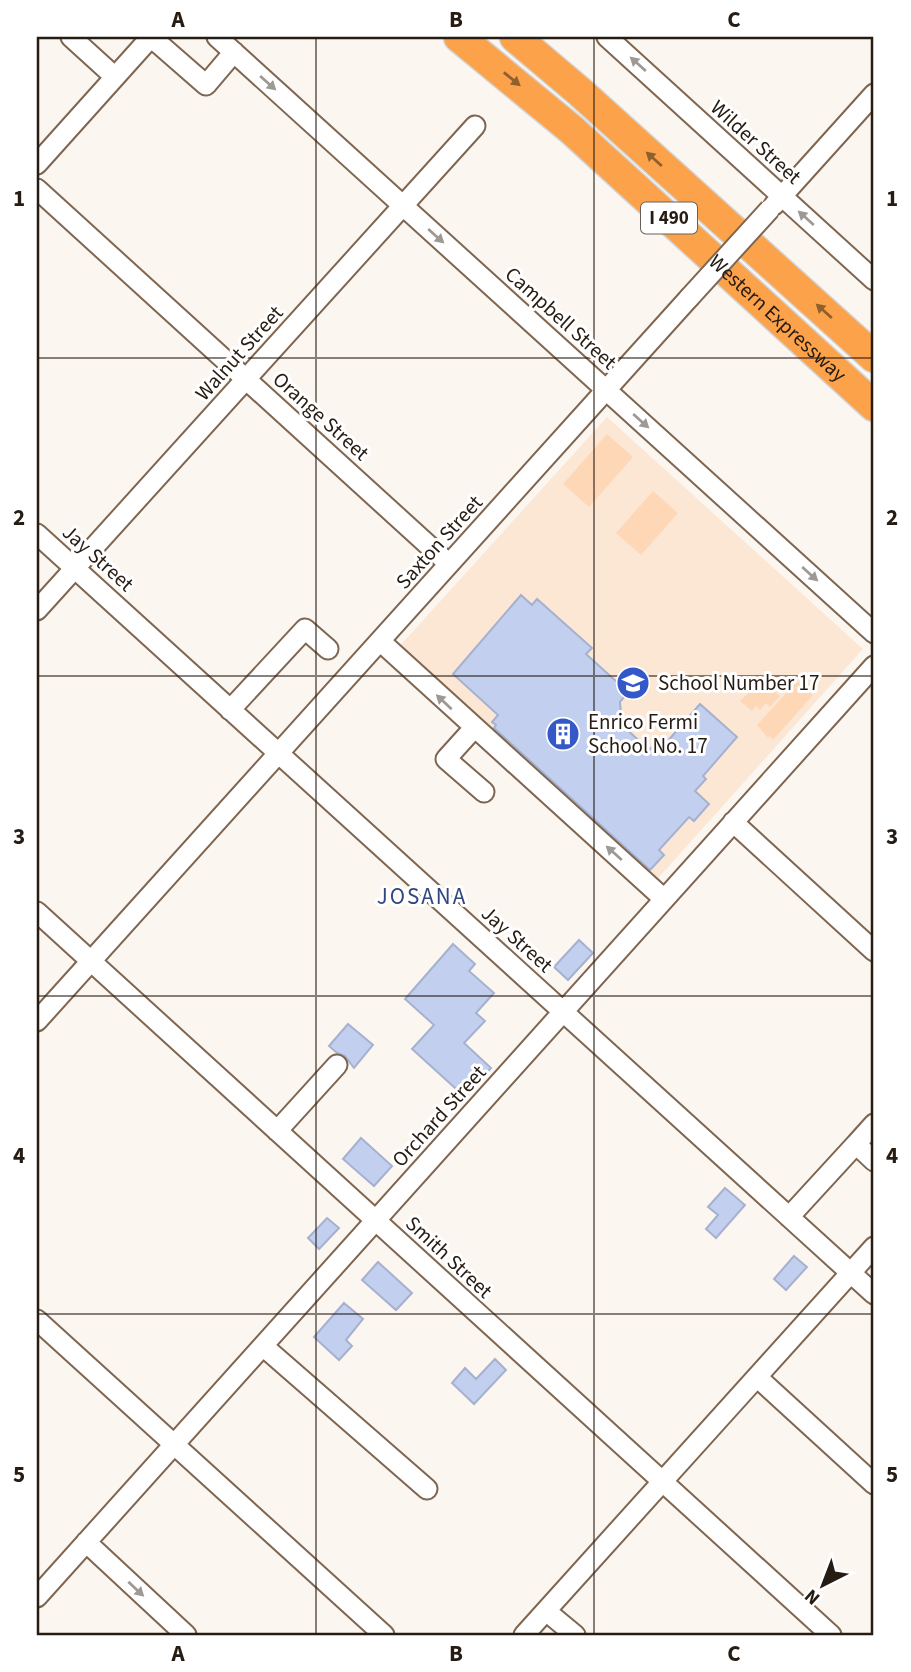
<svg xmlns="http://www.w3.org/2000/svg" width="911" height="1672" font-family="'Source Sans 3',sans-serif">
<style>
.built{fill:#fce7d5}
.green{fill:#fed7b7}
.building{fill:#c2cfee;stroke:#a5b1cf;stroke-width:2}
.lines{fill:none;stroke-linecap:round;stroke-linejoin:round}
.minor-casing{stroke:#7f6651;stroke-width:23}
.highway-casing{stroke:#d4d2d0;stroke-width:33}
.minor{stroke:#fff;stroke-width:19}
.highway{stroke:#fba24a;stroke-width:30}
.minor-bridge-casing{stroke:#7f6651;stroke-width:23;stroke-linecap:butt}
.minor-bridge{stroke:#fff;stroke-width:19}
.oneway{fill:#9d9995}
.oneway2{fill:#905f2e}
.grid{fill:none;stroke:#261c13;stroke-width:2;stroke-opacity:0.55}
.labels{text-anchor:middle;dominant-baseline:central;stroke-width:6;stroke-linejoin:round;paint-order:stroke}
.shield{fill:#fff;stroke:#67605a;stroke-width:2}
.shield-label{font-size:19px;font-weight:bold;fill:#261c13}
.street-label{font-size:21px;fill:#261c13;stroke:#fff}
.poi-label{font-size:21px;fill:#261c13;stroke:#fff;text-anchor:start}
.neighbourhood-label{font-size:23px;letter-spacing:2px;fill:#314780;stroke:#fff}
.neatline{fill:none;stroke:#261c13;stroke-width:2.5}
.grid-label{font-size:23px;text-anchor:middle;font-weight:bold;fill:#261c13}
</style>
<rect width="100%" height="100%" fill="#fcf6f1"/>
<path class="built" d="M607 417 863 649 653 884 397 649Z"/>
<path class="green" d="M607 434 633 457 589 507 563 484Z
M653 491 678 513 641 555 616 533Z
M762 680 768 686 770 683 776 688 774 691 780 696 770 707 766 703 760 710 756 706 752 711 740 701Z
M797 681 801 685 804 683 811 689 809 692 813 695 773 740 770 736 768 738 757 725Z"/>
<path class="building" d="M521 595 532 605 537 599 592 648 586 654 628 692 620 702 622 725 649 750 660 738 666 743 700 704 737 737 703 776 706 779 695 791 709 804 694 821 689 817 659 850 664 855 650 870 494 728 496 725 492 722 498 715 453 674Z
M579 940 593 953 568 980 554 967Z
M453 944 475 964 469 971 494 993 476 1013 485 1021 464 1043 491 1068 465 1097 412 1049 434 1025 405 999Z
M348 1024 373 1045 354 1068 345 1056 337 1053 329 1046Z
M361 1138 392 1166 374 1186 343 1159Z
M725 1188 745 1205 716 1238 706 1229 718 1215 708 1207Z
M327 1218 339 1228 319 1249 308 1238Z
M794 1256 807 1267 786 1290 774 1279Z
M378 1262 412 1293 396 1310 362 1280Z
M344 1303 363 1319 346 1340 352 1346 339 1360 314 1337Z
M495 1359 506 1370 474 1404 452 1383 465 1368 476 1379Z"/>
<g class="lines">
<defs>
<path id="minor" d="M71 37 115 77
M151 37 206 85 234 52
M217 37 874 633
M607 37 874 280
M37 164 151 37
M37 189 449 564
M774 205 874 94
M37 534 874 1294
M37 610 475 126
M380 641 664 899
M230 710 305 629 328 649
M474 728 446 759 484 792
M733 822 874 951
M37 912 831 1635
M37 1021 689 298
M277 1131 337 1065
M856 1144 874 1124
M789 1217 856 1144 874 1161
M37 1320 384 1635
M263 1346 427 1489
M757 1377 874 1484
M86 1542 186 1635
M37 1597 874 666
M546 1611 575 1635
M524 1635 874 1247"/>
<g id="highway">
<path id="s1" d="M459 37 572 130 874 406"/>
<path d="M515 37 580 92 874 357"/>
</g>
</defs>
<use href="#minor" class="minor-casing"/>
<use href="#highway" class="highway-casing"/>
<use href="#minor" class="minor"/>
<use href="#highway" class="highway"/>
<defs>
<path id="minor-bridge" d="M689 298 770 209"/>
</defs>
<use href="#minor-bridge" class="minor-bridge-casing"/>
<use href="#minor-bridge" class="minor-bridge"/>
</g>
<defs><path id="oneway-solid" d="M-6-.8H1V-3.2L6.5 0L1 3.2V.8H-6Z" transform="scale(1.75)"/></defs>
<g class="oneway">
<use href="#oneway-solid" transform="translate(638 64) rotate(-138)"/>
<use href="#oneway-solid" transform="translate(268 83) rotate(42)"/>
<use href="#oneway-solid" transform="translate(806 218) rotate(-138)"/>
<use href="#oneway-solid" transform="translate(436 236) rotate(42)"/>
<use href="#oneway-solid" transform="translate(641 421) rotate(42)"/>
<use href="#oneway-solid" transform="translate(810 574) rotate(42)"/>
<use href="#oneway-solid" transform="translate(444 702) rotate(-137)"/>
<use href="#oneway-solid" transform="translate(614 853) rotate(-138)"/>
<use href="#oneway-solid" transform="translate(136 1589) rotate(43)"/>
</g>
<g class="oneway2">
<use href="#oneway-solid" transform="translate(512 79) rotate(39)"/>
<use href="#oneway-solid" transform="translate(654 159) rotate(-138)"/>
<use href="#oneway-solid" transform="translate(824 311) rotate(-138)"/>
</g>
<path class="grid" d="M316 37V1635M594 37V1635M37 358H874M37 676H874M37 996H874M37 1314H874"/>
<defs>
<symbol id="school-disc" viewBox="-11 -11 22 22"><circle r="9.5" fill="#3558c9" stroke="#fff"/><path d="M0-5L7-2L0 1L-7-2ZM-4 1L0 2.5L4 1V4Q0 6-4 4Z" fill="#fff"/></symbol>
<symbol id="building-disc" viewBox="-11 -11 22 22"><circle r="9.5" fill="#3558c9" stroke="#fff"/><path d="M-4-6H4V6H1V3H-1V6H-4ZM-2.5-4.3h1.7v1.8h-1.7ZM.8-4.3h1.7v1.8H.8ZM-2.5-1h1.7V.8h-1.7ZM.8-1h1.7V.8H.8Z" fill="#fff"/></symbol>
</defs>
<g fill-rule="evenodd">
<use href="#school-disc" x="614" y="664" width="38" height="38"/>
<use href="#building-disc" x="544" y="715" width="38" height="38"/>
</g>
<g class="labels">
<rect class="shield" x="641" y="202.5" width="56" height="31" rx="5"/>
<g class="shield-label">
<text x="669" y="218">I 490</text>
</g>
<g class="street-label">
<text transform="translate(756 142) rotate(42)">Wilder Street</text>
<text stroke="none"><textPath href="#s1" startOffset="425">Western Expressway</textPath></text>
<text transform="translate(561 318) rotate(42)">Campbell Street</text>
<text transform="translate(239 353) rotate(-48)">Walnut Street</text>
<text transform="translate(321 416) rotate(42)">Orange Street</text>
<text transform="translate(439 542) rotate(-48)">Saxton Street</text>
<text transform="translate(98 558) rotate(42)">Jay Street</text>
<text transform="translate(517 939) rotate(42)">Jay Street</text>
<text transform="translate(439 1116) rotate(-48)">Orchard Street</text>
<text transform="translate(449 1257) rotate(43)">Smith Street</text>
</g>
<g class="poi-label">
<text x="658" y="683">School Number 17</text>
<text x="588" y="722">Enrico Fermi<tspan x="588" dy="24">School No. 17</tspan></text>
</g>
<g class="neighbourhood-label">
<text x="422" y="896">JOSANA</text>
</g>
</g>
<rect width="911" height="1672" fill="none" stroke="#ffffff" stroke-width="77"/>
<g transform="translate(823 1585) rotate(222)" stroke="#ffffff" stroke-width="5" paint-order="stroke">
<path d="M0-5L12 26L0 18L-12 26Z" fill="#261c13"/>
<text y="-10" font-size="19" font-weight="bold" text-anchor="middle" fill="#261c13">N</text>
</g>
<rect x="38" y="38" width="834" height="1596" class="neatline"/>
<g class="grid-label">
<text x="178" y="27">A</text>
<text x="456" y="27">B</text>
<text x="734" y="27">C</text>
<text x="19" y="206">1</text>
<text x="892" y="206">1</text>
<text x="19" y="525">2</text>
<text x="892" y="525">2</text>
<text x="19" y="844">3</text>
<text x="892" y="844">3</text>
<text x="19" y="1163">4</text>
<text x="892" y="1163">4</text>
<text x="19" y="1482">5</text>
<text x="892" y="1482">5</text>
<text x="178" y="1661">A</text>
<text x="456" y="1661">B</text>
<text x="734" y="1661">C</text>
</g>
</svg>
